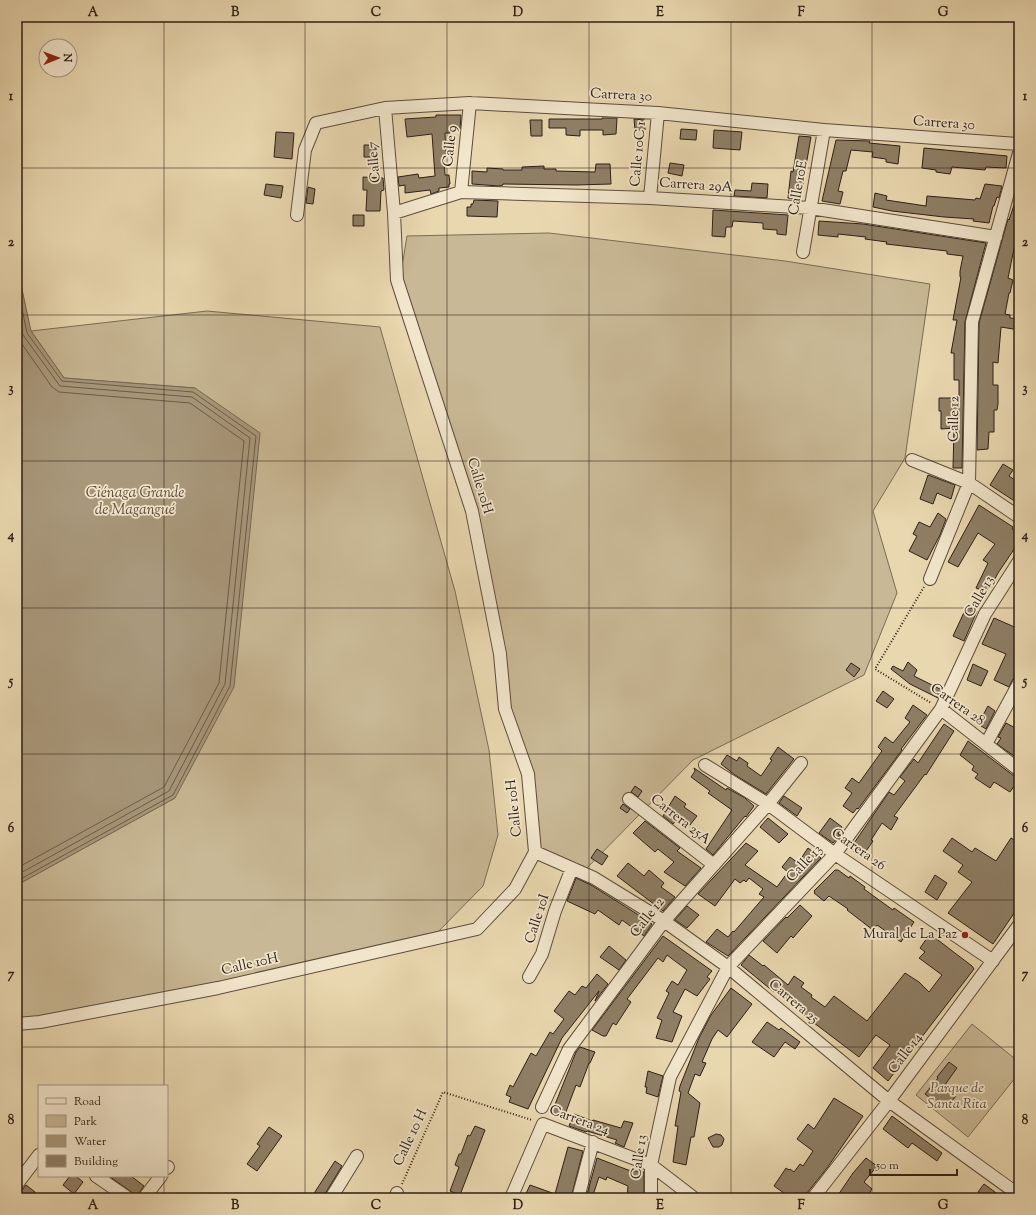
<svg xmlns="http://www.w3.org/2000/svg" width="1036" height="1215" font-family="'Sorts Mill Goudy',serif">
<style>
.green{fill:#c9b895;stroke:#7b6c56}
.water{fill:#a9987b;stroke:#776853}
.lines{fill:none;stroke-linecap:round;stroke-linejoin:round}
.shore{stroke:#6b5c48;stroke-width:1}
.building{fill:#8f7f66;stroke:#2d1f16}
.minor-casing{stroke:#5c4d3c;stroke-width:14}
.path{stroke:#2d1f16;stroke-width:2;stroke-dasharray:1 2;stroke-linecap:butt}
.minor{stroke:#f1e5cb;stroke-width:12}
.grid{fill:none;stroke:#2d1f16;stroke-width:1;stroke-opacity:0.55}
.poi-dot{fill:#8f2418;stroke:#f1e5cb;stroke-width:1.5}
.labels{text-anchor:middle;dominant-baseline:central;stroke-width:3.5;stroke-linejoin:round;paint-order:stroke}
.street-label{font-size:14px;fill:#2d1f16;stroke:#f1e5cb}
.poi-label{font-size:14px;fill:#2d1f16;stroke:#f1e5cb;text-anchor:end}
.park-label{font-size:14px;font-style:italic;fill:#5c4d3c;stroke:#f1e5cb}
.water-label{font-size:15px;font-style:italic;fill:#584939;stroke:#f1e5cb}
.neatline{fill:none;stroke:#2d1f16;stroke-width:1.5}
.grid-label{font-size:13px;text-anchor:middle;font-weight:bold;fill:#2d1f16}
</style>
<rect width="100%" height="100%" fill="#e9d7af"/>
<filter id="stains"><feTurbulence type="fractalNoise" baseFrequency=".005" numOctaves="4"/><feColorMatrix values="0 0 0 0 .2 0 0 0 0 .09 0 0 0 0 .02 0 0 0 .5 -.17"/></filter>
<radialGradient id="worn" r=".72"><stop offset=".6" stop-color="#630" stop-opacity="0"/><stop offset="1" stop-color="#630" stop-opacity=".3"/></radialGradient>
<path class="green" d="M549 233 785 261 930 284 905 458 873 511 897 593 864 675 693 760 583 872 538 850 508 708 475 509 400 279 407 236Z
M207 311 380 327 455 591 489 750 498 835 483 886 436 934 217 983 40 1019 17 1020V885L175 798 195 388 64 378 31 331Z
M1019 984V1029L1016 1007Z
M972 1024 1019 1062V1073L968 1137 916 1095Z"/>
<path class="water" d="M17 266 31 331 64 378 195 388 260 433 234 687 175 798 17 885Z"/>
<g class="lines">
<path class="shore" d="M17 285 27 333 62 381 193 392 256 436 230 686 173 795 17 881
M17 309 23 335 60 386 192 397 250 438 225 684 169 791 17 875
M17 337 52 387 59 392 190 403 244 441 219 683 164 787 17 868"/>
</g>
<path class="building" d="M436 115H461L460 129 450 130V133H445L446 156H444L445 175H449L450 184H449V187L439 188V191L431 194 430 190 405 193V185L399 186 398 177 418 174 419 178 435 176 432 134 407 137 405 119 436 117Z
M602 118H617L616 134 603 135V130H580V136L566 135V128H549V119H602Z
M634 119 645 120V130H635Z
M530 120H542V136H531Z
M681 129 697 130 696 140 680 139Z
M714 130 742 132 740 150 713 148Z
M276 132 294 133 292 159 274 157Z
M799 136 811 137 800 200 788 198 791 171 793 172Z
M836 140 870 141 869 143 900 146 898 164 886 162V159L872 157 873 152 851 150 846 171H843L838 191 843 192 840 204 822 201Z
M364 145H376V157H364Z
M924 148 1007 156 1006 168 986 167 985 170 952 167 950 174 936 172V170L922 168Z
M670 163 684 165 682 176 668 173Z
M596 164H610L611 184 576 185 503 184V185L499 186 472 184V171L487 172V168L503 169V170H522V167L544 166V169H556V171L595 172Z
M363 177 383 178 384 190 381 191 380 211H366L367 190H363Z
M752 183 768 184 767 198 734 196 735 190 751 191Z
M266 184 283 186 281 198 264 195Z
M985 184 1002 186 999 198 997 197 994 206H993L989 223 973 221 974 219 944 217 892 211 873 207 875 193 887 196 886 200 926 206 927 196 975 200 976 198 980 199Z
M308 187 315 189 313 204 306 203Z
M1017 196H1019V240L1016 249H1014L1008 278 1013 280 1010 293H1009L1005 314 1010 315V318L1019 319V330L1001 327 998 363 993 362V385H998V404L997 410H994V432H989L988 449 977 450 979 323 1008 219 1009 220Z
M474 200 498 201 497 217 467 216V207H471V204H473Z
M713 210 788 215 786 235 777 234V230L763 229V223L733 221 732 227H726L725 237 712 236Z
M353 215H364V226H353Z
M819 221 863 224 986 243 965 322 962 468H953L954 428 941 429V411H939V398H959V380H954V353H951L957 320H953L961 277H960V271L963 256 947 254V251L886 244 887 242 865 239 866 237 838 234V237L818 235Z
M1003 464 1013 470 1009 476 1019 483V504L990 485Z
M928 475 955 485 951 499 937 493 933 504 920 499Z
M979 505 1013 527 1012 529 1019 533V542L998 573 990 588 988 587 986 592 976 588 988 563 983 560 995 544 978 533 958 567 948 562Z
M938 513 946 519 940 535 927 560 909 551 917 536 913 534 919 522 930 527Z
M967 606 977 611 964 641 953 636Z
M994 618 1019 629V674L1013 679 1009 687 994 680 1006 654 982 644Z
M908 662 917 670 914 676 942 690 938 698 910 684 891 669 893 666 903 671Z
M851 663 860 669 854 677 846 670Z
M973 664 988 671 981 686 967 680Z
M883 691 894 699 887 708 876 701Z
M913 705 927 715 901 749 902 750 858 809 857 808 853 813 843 806 852 793 845 788 852 778 859 783 882 751 878 747 885 737 893 743 910 722 905 718Z
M988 706 995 711 986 729 978 724Z
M1006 723 1019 730V747L1014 756 997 744 1001 738 998 737Z
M944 724 954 731 926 775 925 774 894 816 898 818 891 830 882 823 871 840 873 841 862 857 850 849 889 792 894 795 905 781 900 777 914 759 918 763Z
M968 741 1014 776 1019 777V779L1010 792 994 782 990 788 975 778 978 774 972 770 974 766 960 755Z
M778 747 794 759 766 794 735 775 721 764 727 755 737 761 739 757 748 763 747 766 761 776 772 760 770 759Z
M694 768 726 790 727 788 745 798 754 806 746 817 745 816 713 855 706 849 732 810 708 793 710 791 691 777 695 771Z
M635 786 642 791 638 797 631 792Z
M675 796 686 804 684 807 697 816 690 825 678 817 673 824 663 816Z
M784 796 802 808 797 816 779 803Z
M623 804 630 809 627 813 620 808Z
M768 818 788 834 779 843 760 827Z
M830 818 842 827 838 834 840 835 833 843 819 833Z
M645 821 680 848 677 851 701 868 685 886 664 872 674 862 658 849 655 852 633 833Z
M952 838 972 852 975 848 996 861 1011 838 1019 843V906L993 944 948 913 972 882 958 872 963 865 943 851Z
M746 843 758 851 745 865 777 887 788 872 782 867 790 857 798 863 808 848 821 858 728 956 706 942 717 929 728 937 733 931 734 932 764 897 759 894 763 889 749 878 746 882 744 880 740 883 735 879 715 906 698 894Z
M597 849 608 856 602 865 591 858Z
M628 863 644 876 649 870 664 883 661 887 675 897 663 911 617 876Z
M835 870H838L849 878 850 876 865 887 864 889 879 900 893 910 894 908 914 922 901 942 877 925 873 930 847 910 848 909 829 896 824 901 814 893 815 892 814 891Z
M935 875 947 883 937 900 925 892Z
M576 878 591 885 637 914 652 924 644 936 622 920 619 925 598 910 595 914 567 901Z
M800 905 812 916 793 938 791 936 777 953 763 941 786 917 787 918Z
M687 906 699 915 687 928 675 920Z
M930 934 972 966 974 969 888 1081 873 1068 890 1045 876 1035 859 1057 793 1007 795 1004 775 990 774 992 741 965 749 955 763 966 764 965 788 985 794 976 804 983 801 987 812 995 811 997 825 1007 834 996 867 1021 905 973 919 982 929 992 942 975 919 958 925 952 920 948Z
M663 936 712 971 707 977 710 979 697 996 685 989 673 1012 682 1016 672 1042 656 1038 662 1020 657 1018 669 993 666 991 672 981 678 985 687 970 667 955 663 962 658 958 627 999 631 1002 616 1025 613 1023 606 1036H603L592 1030Z
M609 946 626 960 619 970 600 957Z
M597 974 608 984 595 1001 599 991 562 1038 528 1109 509 1102 511 1097 506 1095 510 1085 513 1087 531 1053 536 1056 550 1032 553 1034 564 1019 554 1011 569 991 575 995 582 986 586 988Z
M731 988 752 1004 727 1037 718 1030 712 1039 702 1062 706 1063 700 1076 695 1074 688 1093 700 1103 694 1137H691L686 1165 673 1162 678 1126H675L681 1092 679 1091 680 1086 699 1038 711 1015Z
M767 1022 779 1030 781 1028 800 1042 795 1049 785 1042 774 1057 752 1042Z
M580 1047 595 1052 590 1063H589L580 1087 576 1085 564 1117 552 1112 576 1052Z
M949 1062 957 1068 944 1086 956 1096 945 1109 925 1094 938 1078 937 1077Z
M648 1071 663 1076 658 1097 646 1093 647 1087H645Z
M834 1098 863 1116 827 1168 807 1193 806 1198H791L774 1186 786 1168 789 1170 790 1169 794 1172 800 1164 803 1166 813 1151 797 1139 808 1124 814 1129Z
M574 1114 592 1121 593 1120 621 1128 624 1121 633 1123 624 1147 615 1143 617 1140 587 1131 586 1132 569 1126Z
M892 1116 942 1153 937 1161 912 1143 908 1148 883 1129Z
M475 1126 485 1130 460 1195 450 1191 459 1167 455 1165 459 1154H461L468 1135 470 1136Z
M269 1127 282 1136 257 1171 247 1164 260 1146 257 1144Z
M716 1134 721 1135 724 1139 722 1145 719 1147H713L708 1138Z
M568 1147 583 1151 571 1198H524L530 1185 555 1194Z
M597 1158 628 1170 644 1172V1198H627L628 1186 607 1177 606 1180 599 1177 592 1198H586Z
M866 1158 877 1166 864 1182 872 1189 866 1198H836L853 1173Z
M335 1161 342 1166 325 1194 324 1198H311Z
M70 1176H76L83 1182 74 1194 63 1185Z
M109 1176H131L144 1186 137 1196Z
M984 1184 1003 1198H985L978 1192Z
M26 1185 35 1192 30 1198H24L17 1192 23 1189Z"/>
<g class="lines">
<defs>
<path id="minor" d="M461 192 470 103
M650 198 658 113
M394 213 461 192 650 198 810 208 996 237
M297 215 305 150 316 123 385 108 470 103 658 113 824 130 1019 144
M803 252 824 130
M912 460 969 483 1019 517
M930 579 969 483 972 322 1019 153
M941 709 1019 770
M986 744 1019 683
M705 765 768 804 835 854 993 961
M629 799 714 865
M535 852 594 878 664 921 728 967 889 1101 1019 1195
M529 977 542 954 555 911 572 868
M17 1024 40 1022 218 988 477 929 515 889 535 852 528 774 505 709 500 654 472 511 397 280 394 213 385 108
M542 1107 569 1049 664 921 768 804 801 763
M167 1168 168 1167
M96 1176 128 1198
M17 1184 39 1155
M144 1198 161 1176
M331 1198 357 1156
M395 1198 397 1193
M511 1198 543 1124 651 1165 694 1198
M578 1198 593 1142
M651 1198V1165L670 1077 728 967 835 854 941 709 985 614 1019 561
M813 1198 889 1101 1019 925"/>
</defs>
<use href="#minor" class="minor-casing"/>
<path class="path" d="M924 587 875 669 931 703
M402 1184 443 1092 532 1120"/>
<use href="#minor" class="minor"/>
</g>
<path class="grid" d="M164 17V1086M305 17V1198M447 17V1198M589 17V1198M731 17V1198M872 17V1198M17 168H1019M17 315H1019M17 461H1019M17 608H1019M17 754H1019M17 900H1019M17 1047H1019M164 1176V1198"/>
<circle class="poi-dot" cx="965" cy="935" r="4"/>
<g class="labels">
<g class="street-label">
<text transform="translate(621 96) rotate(3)">Carrera 30</text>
<text transform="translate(944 124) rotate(4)">Carrera 30</text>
<text transform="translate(451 146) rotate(-84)">Calle 9</text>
<text transform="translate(639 154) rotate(-85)">Calle 10C 1</text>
<text transform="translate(375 162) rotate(-95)">Calle 7</text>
<text transform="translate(696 186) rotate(4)">Carrera 29A</text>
<text transform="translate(799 188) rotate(-80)">Calle 10E</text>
<text transform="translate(955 419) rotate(-89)">Calle 12</text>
<text transform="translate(479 486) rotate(73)">Calle 10H</text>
<text transform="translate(980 597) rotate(-60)">Calle 13</text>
<text transform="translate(957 705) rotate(35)">Carrera 28</text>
<text transform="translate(515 808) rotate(-96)">Calle 10H</text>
<text transform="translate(680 820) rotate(38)">Carrera 25A</text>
<text transform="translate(858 850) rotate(35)">Carrera 26</text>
<text transform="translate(805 864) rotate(-47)">Calle 13</text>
<text transform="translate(648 918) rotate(-52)">Calle 12</text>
<text transform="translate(538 919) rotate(-72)">Calle 10I</text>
<text transform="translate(250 965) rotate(-13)">Calle 10H</text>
<text transform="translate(793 1002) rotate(40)">Carrera 25</text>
<text transform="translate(906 1054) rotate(-53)">Calle 14</text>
<text transform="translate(579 1121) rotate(20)">Carrera 24</text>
<text transform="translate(411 1138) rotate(-65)">Calle 10 H</text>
<text transform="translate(640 1157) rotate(-82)">Calle 13</text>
</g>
<g class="poi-label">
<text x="957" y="935">Mural de La Paz</text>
</g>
<g class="park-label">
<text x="957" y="1089">Parque de<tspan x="957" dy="16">Santa Rita</tspan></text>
</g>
<g class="water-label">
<text x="135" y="493">Ciénaga Grande<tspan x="135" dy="17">de Magangué</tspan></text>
</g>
</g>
<rect width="1036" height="1215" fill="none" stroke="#e9d7af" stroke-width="44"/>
<rect x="38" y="1085" width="130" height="92" fill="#f1e5cb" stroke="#a39683"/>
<rect x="46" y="1098" width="20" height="6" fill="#f1e5cb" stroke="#a39683"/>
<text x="74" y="1105" font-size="12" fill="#2d1f16">Road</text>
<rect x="46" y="1115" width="20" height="12" fill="#c9b895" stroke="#a39683"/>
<text x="74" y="1125" font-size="12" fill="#2d1f16">Park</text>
<rect x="46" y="1135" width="20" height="12" fill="#a9987b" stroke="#a39683"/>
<text x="74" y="1145" font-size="12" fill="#2d1f16">Water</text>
<rect x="46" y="1155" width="20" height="12" fill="#8f7f66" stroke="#a39683"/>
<text x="74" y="1165" font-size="12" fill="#2d1f16">Building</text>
<g transform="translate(58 58) rotate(89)"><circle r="19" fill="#f1e5cb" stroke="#a39683"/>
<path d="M0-3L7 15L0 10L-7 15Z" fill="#8f2418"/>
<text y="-6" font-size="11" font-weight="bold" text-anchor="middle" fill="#2d1f16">N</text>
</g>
<path d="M870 1169v6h87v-6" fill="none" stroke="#2d1f16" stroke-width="2"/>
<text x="876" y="1169" font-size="12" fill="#2d1f16" stroke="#f1e5cb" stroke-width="3" paint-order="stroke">50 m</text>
<rect x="22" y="22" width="992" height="1171" class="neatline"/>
<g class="grid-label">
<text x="93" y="16">A</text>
<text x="235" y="16">B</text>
<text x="376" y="16">C</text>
<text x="518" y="16">D</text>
<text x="660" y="16">E</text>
<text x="801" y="16">F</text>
<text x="943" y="16">G</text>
<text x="11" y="100">1</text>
<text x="1025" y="100">1</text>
<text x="11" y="246">2</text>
<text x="1025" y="246">2</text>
<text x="11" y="392">3</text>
<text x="1025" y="392">3</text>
<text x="11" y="539">4</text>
<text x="1025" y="539">4</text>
<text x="11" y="685">5</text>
<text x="1025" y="685">5</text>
<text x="11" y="832">6</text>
<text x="1025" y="832">6</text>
<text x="11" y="978">7</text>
<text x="1025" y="978">7</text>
<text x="11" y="1124">8</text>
<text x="1025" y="1124">8</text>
<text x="93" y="1209">A</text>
<text x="235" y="1209">B</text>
<text x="376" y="1209">C</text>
<text x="518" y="1209">D</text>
<text x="660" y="1209">E</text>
<text x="801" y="1209">F</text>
<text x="943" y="1209">G</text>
</g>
<rect width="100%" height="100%" filter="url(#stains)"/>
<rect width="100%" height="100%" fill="url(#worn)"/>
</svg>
